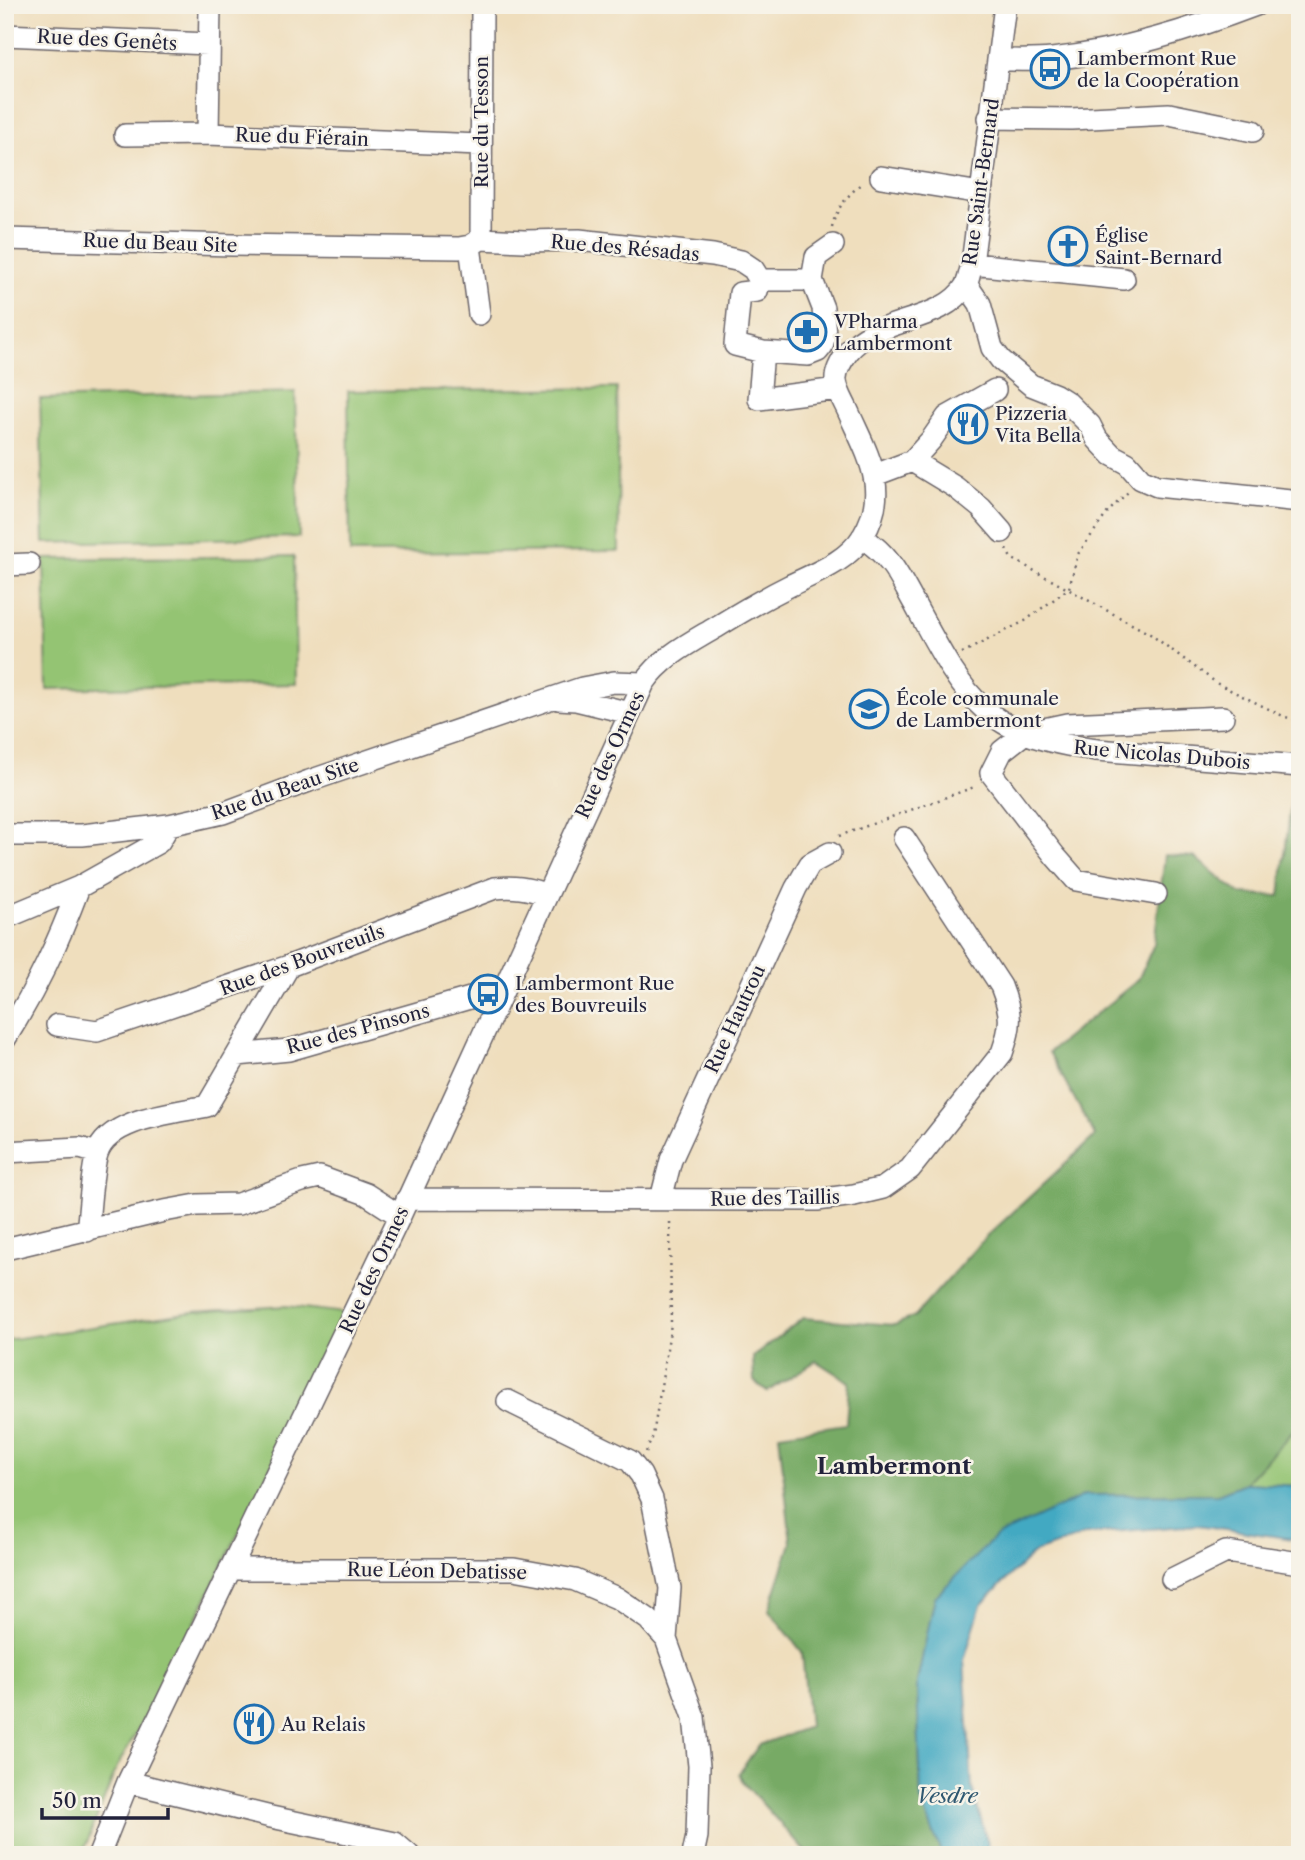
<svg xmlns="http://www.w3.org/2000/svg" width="1305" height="1860" font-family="'Libre Caslon Text',serif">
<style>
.green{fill:#94c473;stroke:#5b7357;stroke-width:2}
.forest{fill:#77aa65;stroke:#4c6650;stroke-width:2}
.water{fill:#42a9c2;stroke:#32667e;stroke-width:2}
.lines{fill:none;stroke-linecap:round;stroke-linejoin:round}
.minor-casing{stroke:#6a6468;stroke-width:24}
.path{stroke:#6a6468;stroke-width:2.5;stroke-dasharray:2 5;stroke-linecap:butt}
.minor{stroke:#fff;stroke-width:21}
.labels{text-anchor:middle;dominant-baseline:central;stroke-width:5;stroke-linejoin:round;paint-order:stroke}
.street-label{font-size:19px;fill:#22223b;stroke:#f7f3e8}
.poi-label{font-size:19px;fill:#22223b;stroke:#f7f3e8;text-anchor:start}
.water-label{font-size:21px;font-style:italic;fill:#2f5871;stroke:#f7f3e8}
.quarter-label{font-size:23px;font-weight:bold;fill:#22223b;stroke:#f7f3e8}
</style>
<rect width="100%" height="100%" fill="#f7f3e8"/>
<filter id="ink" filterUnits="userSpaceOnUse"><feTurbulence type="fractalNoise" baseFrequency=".0143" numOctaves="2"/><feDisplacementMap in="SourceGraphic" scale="14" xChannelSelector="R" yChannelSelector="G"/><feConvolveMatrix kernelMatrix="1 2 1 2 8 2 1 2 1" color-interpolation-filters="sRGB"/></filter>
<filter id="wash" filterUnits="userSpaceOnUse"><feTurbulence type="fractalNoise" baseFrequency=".00686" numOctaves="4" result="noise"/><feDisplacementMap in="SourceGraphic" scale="28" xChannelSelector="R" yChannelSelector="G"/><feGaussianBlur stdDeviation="1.57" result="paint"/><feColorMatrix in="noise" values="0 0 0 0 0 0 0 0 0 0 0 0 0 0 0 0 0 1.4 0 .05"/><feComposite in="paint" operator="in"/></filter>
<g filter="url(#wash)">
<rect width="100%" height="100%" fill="#efdebd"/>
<path class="green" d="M617 388 619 551 350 553 348 391Z
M295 392 299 537 44 543 40 399Z
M294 556 296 684 47 689 44 559Z
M286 1306 346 1313 173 1667 117 1767 82 1855H5V1340L193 1312Z
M1300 1424V1486L1245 1483Z"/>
<path class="forest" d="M1294 777 1300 778V1424L1245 1483 1218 1494 1085 1495 935 1597 917 1683 921 1800 942 1855H808L742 1781 739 1773 759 1745 809 1727 802 1652 769 1610 791 1543 779 1434 846 1424 849 1382 816 1361 767 1392 754 1381 753 1357 803 1318 895 1325 915 1316 982 1241 1095 1136 1049 1052 1138 980 1154 944 1165 855 1194 857 1240 894 1280 896Z"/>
<path class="water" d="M1245 1483 1300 1486V1540L1198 1525 1087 1534 1033 1553 981 1605 964 1660 972 1788 991 1855H942L921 1800 917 1682 935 1597 995 1537 1085 1495 1218 1494Z"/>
</g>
<g filter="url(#ink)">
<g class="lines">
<defs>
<path id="minor" d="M5 35 208 44
M998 60C1015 60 1034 61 1052 59 1123 51 1190 30 1256 5
M989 118 1071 119 1169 114 1253 131
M208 134 210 5
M125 135 208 134 480 145
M881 177 981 193
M5 239 233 245 459 248 470 246 481 239
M481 239 524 241 579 240 713 255 741 261 753 269 760 280 757 291 740 293 735 345 763 352
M481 239 482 5
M833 245 816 257 812 280 823 308 825 335 822 346 818 351 808 355 763 352 759 399 838 389
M470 246 479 314
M972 264 1124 279
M760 280H812
M966 284 980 304 992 348 1001 360 1031 385 1056 395 1067 402 1090 425 1097 439 1112 455 1127 463 1141 479 1157 486 1300 501
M912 461 955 487 981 508 1002 532
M875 475 912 461 931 440 947 417 995 390
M862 537C891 557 898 574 914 603 966 699 981 734 1097 750L1300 766
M5 565 29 564
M558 699 576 700 630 713
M5 835H82L169 825 223 813 309 781 582 688 614 682 644 683
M1156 894 1076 880 1055 856 991 773 1002 751 1025 733 1067 724 1223 717
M5 918 79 887 159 842 169 825
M57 1025 97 1031 289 966 495 888C514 886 527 888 545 894
M5 1039C37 988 58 943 79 887
M237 1055 289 1050 477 996
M5 1152 80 1148 97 1153
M407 1199 817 1200 854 1195 883 1188 910 1169 1002 1053C1012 1025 1012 1014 1001 986L904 838
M661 1199 671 1160 796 888 810 864 830 853
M87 1231C90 1210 91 1173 97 1154 108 1118 175 1113 207 1106L289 966
M5 1249 164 1211 197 1205 238 1204 302 1181 320 1177 366 1194 400 1216
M508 1401 630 1461 641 1475 652 1499 670 1588 666 1639
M230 1569H514L575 1580 617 1598 648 1619 666 1639 694 1717 699 1766 697 1836 693 1855
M1172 1579 1226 1552 1300 1563
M128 1782 271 1817 395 1843 409 1855
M99 1855 128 1782 400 1216 644 683C662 657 688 644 715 628 739 613 763 599 789 586 815 573 847 562 863 536 891 490 867 454 848 411 844 402 837 391 836 381 835 371 842 360 848 352 875 317 943 324 966 285 969 279 970 271 972 264L1005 5"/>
</defs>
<use href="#minor" class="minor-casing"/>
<path class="path" d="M832 227C836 208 849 194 863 182
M1006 549 1011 558 1150 634 1218 684 1285 717 1300 720
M962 653 1025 621 1069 588 1078 554 1108 512 1129 491
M839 836 977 786
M646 1452 653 1436 671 1324 670 1220"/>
<use href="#minor" class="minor"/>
</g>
</g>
<defs>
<symbol id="bus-ring" viewBox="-11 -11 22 22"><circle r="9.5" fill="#f7f3e8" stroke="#1f6fb2" stroke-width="1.5"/><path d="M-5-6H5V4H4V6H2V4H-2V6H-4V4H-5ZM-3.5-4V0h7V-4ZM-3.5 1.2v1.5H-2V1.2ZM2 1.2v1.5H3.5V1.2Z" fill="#1f6fb2"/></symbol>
<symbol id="church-ring" viewBox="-11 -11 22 22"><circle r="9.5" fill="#f7f3e8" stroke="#1f6fb2" stroke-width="1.5"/><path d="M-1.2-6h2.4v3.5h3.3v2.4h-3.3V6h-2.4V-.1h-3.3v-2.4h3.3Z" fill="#1f6fb2"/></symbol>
<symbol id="pharmacy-ring" viewBox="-11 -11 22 22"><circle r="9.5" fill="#f7f3e8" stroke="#1f6fb2" stroke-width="1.5"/><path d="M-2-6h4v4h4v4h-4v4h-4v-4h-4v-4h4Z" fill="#1f6fb2"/></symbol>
<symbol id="restaurant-ring" viewBox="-11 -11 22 22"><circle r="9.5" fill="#f7f3e8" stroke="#1f6fb2" stroke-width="1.5"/><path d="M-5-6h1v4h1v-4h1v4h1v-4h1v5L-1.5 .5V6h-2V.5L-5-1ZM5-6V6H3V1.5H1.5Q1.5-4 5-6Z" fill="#1f6fb2"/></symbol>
<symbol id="school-ring" viewBox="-11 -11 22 22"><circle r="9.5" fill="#f7f3e8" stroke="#1f6fb2" stroke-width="1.5"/><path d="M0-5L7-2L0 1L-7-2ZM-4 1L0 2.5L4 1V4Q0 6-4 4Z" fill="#1f6fb2"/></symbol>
</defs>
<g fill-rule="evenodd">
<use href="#bus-ring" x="1028" y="47" width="44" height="44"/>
<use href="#church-ring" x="1046" y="224" width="44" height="44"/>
<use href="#pharmacy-ring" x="785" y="310" width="44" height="44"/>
<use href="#restaurant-ring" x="946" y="402" width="44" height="44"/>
<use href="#school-ring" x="847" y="687" width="44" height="44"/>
<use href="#bus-ring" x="466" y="972" width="44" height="44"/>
<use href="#restaurant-ring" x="232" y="1702" width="44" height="44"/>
</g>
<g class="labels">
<g class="street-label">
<text transform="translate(107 40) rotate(3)">Rue des Genêts</text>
<text transform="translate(481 122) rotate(-90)">Rue du Tesson</text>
<text transform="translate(302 137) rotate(2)">Rue du Fiérain</text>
<text transform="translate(981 182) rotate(-82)">Rue Saint-Bernard</text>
<text transform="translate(160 243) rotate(2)">Rue du Beau Site</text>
<text transform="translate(625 248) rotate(5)">Rue des Résadas</text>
<text transform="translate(610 755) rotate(-65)">Rue des Ormes</text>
<text transform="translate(1162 755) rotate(5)">Rue Nicolas Dubois</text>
<text transform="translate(285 789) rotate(-19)">Rue du Beau Site</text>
<text transform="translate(302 960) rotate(-20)">Rue des Bouvreuils</text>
<text transform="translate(735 1019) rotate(-65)">Rue Hautrou</text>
<text transform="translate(358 1029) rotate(-15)">Rue des Pinsons</text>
<text transform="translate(775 1198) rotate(-1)">Rue des Taillis</text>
<text transform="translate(374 1270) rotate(-65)">Rue des Ormes</text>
<text transform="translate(437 1571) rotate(1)">Rue Léon Debatisse</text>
</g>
<g class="poi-label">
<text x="1077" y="58">Lambermont Rue<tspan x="1077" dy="22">de la Coopération</tspan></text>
<text x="1095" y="235">Église<tspan x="1095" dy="22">Saint-Bernard</tspan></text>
<text x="834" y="321">VPharma<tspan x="834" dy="22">Lambermont</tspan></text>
<text x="995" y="413">Pizzeria<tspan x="995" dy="22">Vita Bella</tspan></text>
<text x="896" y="698">École communale<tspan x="896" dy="22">de Lambermont</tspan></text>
<text x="515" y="983">Lambermont Rue<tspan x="515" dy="22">des Bouvreuils</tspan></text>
<text x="281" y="1724">Au Relais</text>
</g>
<g class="water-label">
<text x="947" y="1795">Vesdre</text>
</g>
<g class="quarter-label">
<text x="894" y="1466">Lambermont</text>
</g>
</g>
<rect width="1305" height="1860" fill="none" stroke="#f7f3e8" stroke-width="28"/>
<path d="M42 1808v10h126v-10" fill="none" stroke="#22223b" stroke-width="3.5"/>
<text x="52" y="1808" font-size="21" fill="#22223b" stroke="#f7f3e8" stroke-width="5" paint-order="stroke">50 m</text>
</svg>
